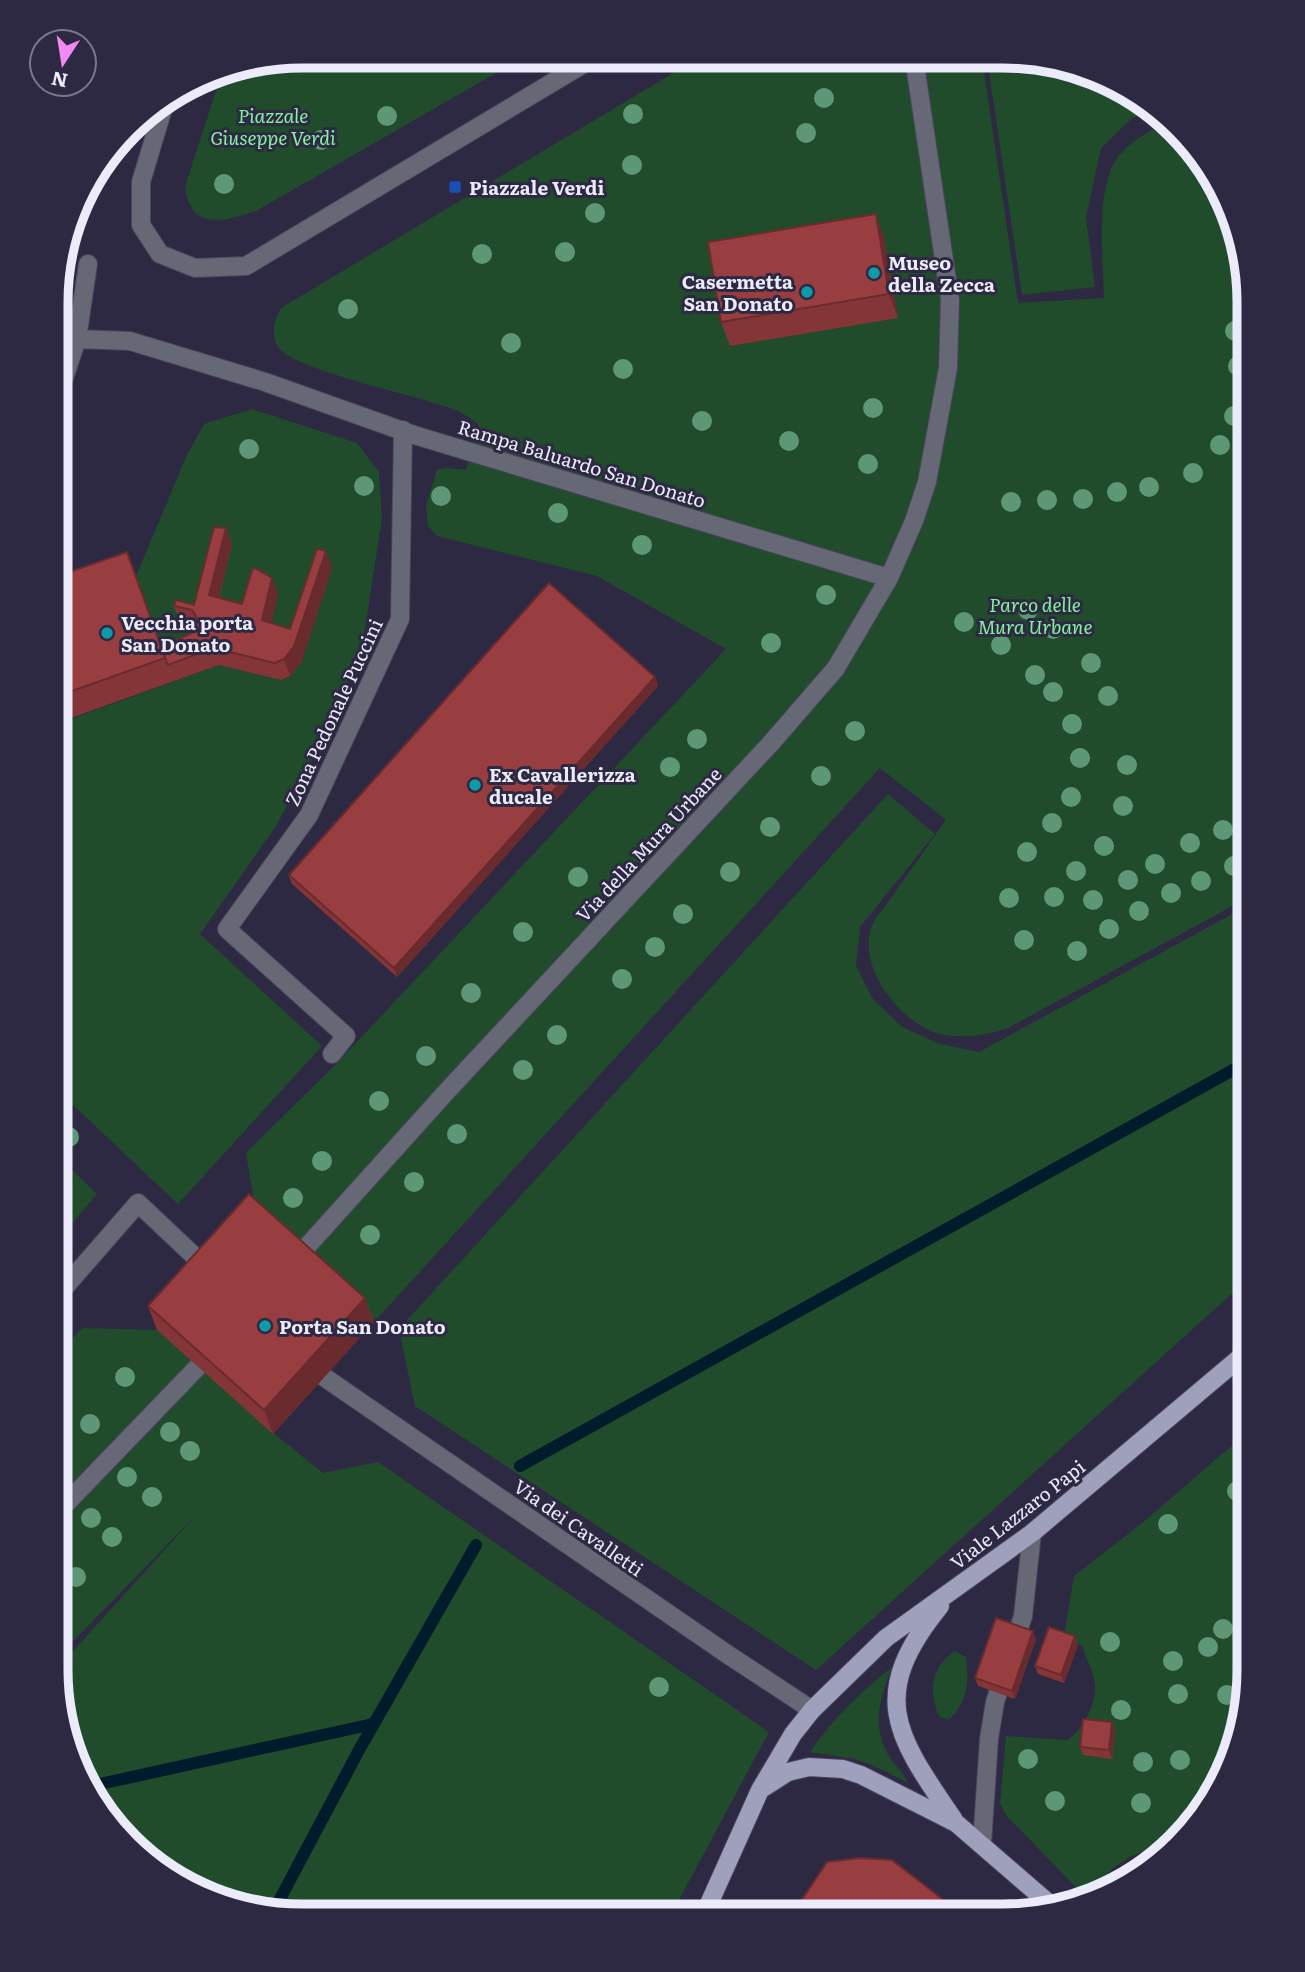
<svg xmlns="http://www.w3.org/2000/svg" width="1305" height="1972" font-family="Literata,serif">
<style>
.green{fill:#204c2b}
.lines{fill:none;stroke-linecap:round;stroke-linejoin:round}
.stream{stroke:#001b2b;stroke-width:12}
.lane-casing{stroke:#49445d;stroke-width:20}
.street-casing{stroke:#49445d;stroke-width:20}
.primary-casing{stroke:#49445d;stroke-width:20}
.lane{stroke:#676875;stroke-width:18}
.street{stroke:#676875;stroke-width:18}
.primary{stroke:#9fa1bc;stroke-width:18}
.tree{fill:#5e9776}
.wall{fill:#833538}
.shaded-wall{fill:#6a2b2e}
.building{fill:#983e41;stroke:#6a2b2e;stroke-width:2}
.transit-dot{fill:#1a4fb4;stroke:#2e2943;stroke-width:2.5}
.culture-dot{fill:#0f9aa8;stroke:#2e2943;stroke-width:2.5}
.labels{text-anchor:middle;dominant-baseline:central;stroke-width:6;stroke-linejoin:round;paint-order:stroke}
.park-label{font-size:19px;font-style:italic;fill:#86f19f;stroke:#2e2943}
.poi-label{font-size:19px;font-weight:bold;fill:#ecebfc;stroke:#2e2943;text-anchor:start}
.street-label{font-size:19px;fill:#ecebfc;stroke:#2e2943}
.rim{fill:none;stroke:#ecebfc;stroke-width:9}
</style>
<rect width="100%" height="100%" fill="#2e2943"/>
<path class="green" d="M302 56 524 57 256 211C225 221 191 232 185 187L223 69Z
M700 57H748L759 64 766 57 982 58 1018 303 1104 298C1103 262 1095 186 1118 157 1129 142 1146 133 1162 125L1166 124 1230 207 1249 302V897L1008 1028C984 1036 954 1041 929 1030 895 1014 857 965 872 926 876 915 887 905 893 895 911 870 928 845 946 820L880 768 374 1322 257 1218 246 1153 339 1061 726 649 597 576 437 536 428 526 426 505 437 470 447 468 466 470 478 424C471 419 463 413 455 410 422 396 296 371 279 348 270 334 274 322 281 308Z
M987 58H1036L1153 107 1130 120 1101 148 1086 217 1095 287 1022 295Z
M252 409 357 443 379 472 382 518 365 628 353 671 331 724 276 826 200 934 322 1046 178 1204 57 1090V724L219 665 281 680 290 676 301 663 331 568 296 646 248 620 180 622 198 627 203 635 167 663 136 576 187 455 204 424Z
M888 794 935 834 860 927 856 966 873 999 902 1027 940 1044 979 1052 1249 905V1278L816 1670 415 1406 399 1329Z
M57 1155 97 1194 57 1241Z
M82 1328 157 1330 272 1432 323 1473 378 1462 769 1732 671 1915 270 1914 153 1865 75 1765 56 1670 198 1513 56 1659V1356Z
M1249 1431 1248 1687 1207 1807 1180 1838 1131 1856 1113 1868 1100 1884 1093 1898 1087 1899 1006 1815 1000 1803 1006 1736 1068 1740C1083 1729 1097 1704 1095 1685 1094 1672 1086 1658 1082 1646L1064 1636 1074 1576 1141 1524Z
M955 1651 966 1657C969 1683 968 1700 949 1720L940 1717C927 1694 932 1665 955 1651Z
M892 1667C880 1697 871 1727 889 1756 895 1766 904 1773 908 1783L881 1769 855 1759 810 1752C833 1718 860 1693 892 1667Z"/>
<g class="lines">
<path class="stream" d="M520 1466 1249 1061
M91 1786 373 1724
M272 1914 359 1750 476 1545"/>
<defs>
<path id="lane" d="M982 1844 989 1739 995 1702 1023 1616 1032 1533"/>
<path id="street" d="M165 102 141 182V225L160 254 195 268 246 266 595 57
M58 332 77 339 130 341 265 382 414 435 889 578
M58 396 77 339 88 264
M332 1054 346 1036 227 929 309 815 400 619 403 430
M293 1262 448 1090 772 742 836 668 889 578 914 521 927 482 948 368 950 300 914 58
M57 1296 138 1203 210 1271
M324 1377 727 1654 812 1710
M56 1514 213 1351
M1131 1876 1134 1872 1143 1869"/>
<path id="primary" d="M940 1606C866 1697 897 1736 954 1820
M763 1788 788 1772 809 1767 843 1769 861 1775 956 1823 1052 1906
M704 1915 760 1790 793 1734 812 1710 886 1638 1032 1533 1249 1350"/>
</defs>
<use href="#lane" class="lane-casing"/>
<use href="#street" class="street-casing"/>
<use href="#primary" class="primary-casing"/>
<use href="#lane" class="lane"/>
<use href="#street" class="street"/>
<use href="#primary" class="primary"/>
</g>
<g class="tree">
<circle cx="824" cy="98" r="10"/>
<circle cx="633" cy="114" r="10"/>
<circle cx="387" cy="116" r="10"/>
<circle cx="806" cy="133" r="10"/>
<circle cx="321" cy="140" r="10"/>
<circle cx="632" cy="165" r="10"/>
<circle cx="224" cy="184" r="10"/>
<circle cx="595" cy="213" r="10"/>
<circle cx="565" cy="252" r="10"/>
<circle cx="482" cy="254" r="10"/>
<circle cx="348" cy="309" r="10"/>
<circle cx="1235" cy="331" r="10"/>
<circle cx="511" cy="343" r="10"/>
<circle cx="1238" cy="366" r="10"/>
<circle cx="623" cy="369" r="10"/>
<circle cx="873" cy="408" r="10"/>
<circle cx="1234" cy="416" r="10"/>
<circle cx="702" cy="421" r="10"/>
<circle cx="789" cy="441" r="10"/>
<circle cx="1220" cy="445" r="10"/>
<circle cx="249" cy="449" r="10"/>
<circle cx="868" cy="464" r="10"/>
<circle cx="1193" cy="473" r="10"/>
<circle cx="364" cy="486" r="10"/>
<circle cx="1149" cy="487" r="10"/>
<circle cx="1117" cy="492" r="10"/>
<circle cx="441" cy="496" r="10"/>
<circle cx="1083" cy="499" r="10"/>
<circle cx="1047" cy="500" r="10"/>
<circle cx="1011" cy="502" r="10"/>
<circle cx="558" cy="513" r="10"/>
<circle cx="642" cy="545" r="10"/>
<circle cx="826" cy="595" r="10"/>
<circle cx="1028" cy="610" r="10"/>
<circle cx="964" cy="622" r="10"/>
<circle cx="1053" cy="629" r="10"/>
<circle cx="771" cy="643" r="10"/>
<circle cx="1001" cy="645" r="10"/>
<circle cx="1091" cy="663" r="10"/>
<circle cx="1035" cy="675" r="10"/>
<circle cx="1053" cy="692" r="10"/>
<circle cx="1108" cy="696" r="10"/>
<circle cx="1072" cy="724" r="10"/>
<circle cx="855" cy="731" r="10"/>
<circle cx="697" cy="739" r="10"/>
<circle cx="1080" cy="758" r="10"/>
<circle cx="1127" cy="765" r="10"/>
<circle cx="670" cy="767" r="10"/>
<circle cx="821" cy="776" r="10"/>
<circle cx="1071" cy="797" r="10"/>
<circle cx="1123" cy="806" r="10"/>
<circle cx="1052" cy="823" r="10"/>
<circle cx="770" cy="827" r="10"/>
<circle cx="1223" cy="830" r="10"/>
<circle cx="1190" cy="843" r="10"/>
<circle cx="1104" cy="846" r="10"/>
<circle cx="1027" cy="852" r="10"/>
<circle cx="1155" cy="864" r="10"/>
<circle cx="1234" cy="866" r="10"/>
<circle cx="1076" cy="871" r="10"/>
<circle cx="730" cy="872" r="10"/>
<circle cx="578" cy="877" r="10"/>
<circle cx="1128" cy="880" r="10"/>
<circle cx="1201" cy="881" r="10"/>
<circle cx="1171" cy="893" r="10"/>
<circle cx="1054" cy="897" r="10"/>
<circle cx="1009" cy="898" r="10"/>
<circle cx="1093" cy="900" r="10"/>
<circle cx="1139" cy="911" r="10"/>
<circle cx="683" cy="914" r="10"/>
<circle cx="1109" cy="929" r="10"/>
<circle cx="523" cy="932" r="10"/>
<circle cx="1024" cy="940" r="10"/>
<circle cx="655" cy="947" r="10"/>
<circle cx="1077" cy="951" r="10"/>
<circle cx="622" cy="979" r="10"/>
<circle cx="471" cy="993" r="10"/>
<circle cx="557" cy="1035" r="10"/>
<circle cx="426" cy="1056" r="10"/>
<circle cx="523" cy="1070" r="10"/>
<circle cx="379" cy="1101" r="10"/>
<circle cx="457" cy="1134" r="10"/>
<circle cx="69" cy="1137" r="10"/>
<circle cx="322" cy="1161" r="10"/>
<circle cx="414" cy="1182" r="10"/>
<circle cx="293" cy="1198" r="10"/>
<circle cx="370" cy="1235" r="10"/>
<circle cx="125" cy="1377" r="10"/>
<circle cx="90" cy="1424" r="10"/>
<circle cx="170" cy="1432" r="10"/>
<circle cx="190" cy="1451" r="10"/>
<circle cx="127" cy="1477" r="10"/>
<circle cx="1237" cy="1491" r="10"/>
<circle cx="152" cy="1497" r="10"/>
<circle cx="91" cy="1518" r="10"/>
<circle cx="1168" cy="1524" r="10"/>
<circle cx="112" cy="1537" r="10"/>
<circle cx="76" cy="1577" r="10"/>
<circle cx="1223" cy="1629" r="10"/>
<circle cx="1110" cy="1642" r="10"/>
<circle cx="1208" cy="1647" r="10"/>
<circle cx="1173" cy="1661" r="10"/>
<circle cx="659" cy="1687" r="10"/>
<circle cx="1178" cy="1694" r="10"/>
<circle cx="1227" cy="1695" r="10"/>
<circle cx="1121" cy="1710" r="10"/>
<circle cx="1028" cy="1759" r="10"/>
<circle cx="1180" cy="1760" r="10"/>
<circle cx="1143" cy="1762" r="10"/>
<circle cx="1055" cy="1801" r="10"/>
<circle cx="1141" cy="1803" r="10"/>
</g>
<path class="wall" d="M884 238 898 318 730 346 721 322Z
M226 528 232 544 219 598 242 604 278 595 271 623 290 629 332 568 301 663 290 676 281 680 219 665 57 723 58 576 161 647 192 633 195 626 180 622 174 606 194 605Z
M655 677 658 686 397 977 292 884 289 875Z
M365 1298 374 1322 273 1434 157 1330 148 1306Z
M1036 1639 1015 1699 978 1686 975 1678Z
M1078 1645 1064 1683 1038 1674 1035 1666Z
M1112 1722 1115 1731 1112 1759 1083 1755 1080 1747Z"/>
<path class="shaded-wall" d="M82 200 72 237 70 233Z
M876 214 884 238 898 318 889 294Z
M226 528 232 544 215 612 209 595Z
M326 551 332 568 301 663 290 676 284 659Z
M272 578 278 595 268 637 262 620Z
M655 677 658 686 397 977 394 968Z
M365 1298 374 1322 273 1434 264 1410Z
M1033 1631 1036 1639 1015 1699 1012 1691Z
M1075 1636 1078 1645 1064 1683 1061 1675Z
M1112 1722 1115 1731 1112 1759 1109 1750Z"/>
<path class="building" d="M876 214 889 294 721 322 708 242Z
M214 527 226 528 209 595 242 604 252 570 255 568 272 578 262 620 290 629 317 549 326 551 294 646 284 659 275 663 213 648 168 665 161 647 192 633 197 618 192 610 174 606 176 600 194 605Z
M127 552 165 658 58 696V576Z
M549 583 655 677 394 968 289 875Z
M249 1194 365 1298 264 1410 148 1306Z
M996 1618 1033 1631 1012 1691 975 1678Z
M1049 1627 1075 1636 1061 1675 1035 1666Z
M1083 1719 1112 1722 1109 1750 1080 1747Z
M860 1858 892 1860 964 1916 793 1915 797 1907 827 1862Z"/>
<rect class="transit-dot" x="448" y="180" width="14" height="14" rx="3.5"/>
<g class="culture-dot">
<circle cx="874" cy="273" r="7"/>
<circle cx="807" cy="292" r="7"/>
<circle cx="107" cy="633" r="7"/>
<circle cx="475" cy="785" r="7"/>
<circle cx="265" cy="1326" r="7"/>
</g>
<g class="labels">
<g class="park-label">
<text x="273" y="115">Piazzale<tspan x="273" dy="22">Giuseppe Verdi</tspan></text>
<text x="1035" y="604">Parco delle<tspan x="1035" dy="22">Mura Urbane</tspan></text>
</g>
<g class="poi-label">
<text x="469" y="187">Piazzale Verdi</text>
<text x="888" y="262">Museo<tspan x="888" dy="22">della Zecca</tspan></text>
<text x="793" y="281" text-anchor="end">Casermetta<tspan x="793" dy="22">San Donato</tspan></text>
<text x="121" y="622">Vecchia porta<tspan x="121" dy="22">San Donato</tspan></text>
<text x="489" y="774">Ex Cavallerizza<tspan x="489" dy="22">ducale</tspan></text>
<text x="279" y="1326">Porta San Donato</text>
</g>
<g class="street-label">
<text transform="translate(582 463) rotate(17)">Rampa Baluardo San Donato</text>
<text transform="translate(333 712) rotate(-65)">Zona Pedonale Puccini</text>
<text transform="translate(648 844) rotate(-47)">Via della Mura Urbane</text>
<text transform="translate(1017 1514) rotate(-38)">Viale Lazzaro Papi</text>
<text transform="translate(579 1527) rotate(35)">Via dei Cavalletti</text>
</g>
</g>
<path d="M0 0H1305V1972H0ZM302 68H1003A234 234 0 0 1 1237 302V1670A234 234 0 0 1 1003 1904H302A234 234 0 0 1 68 1670V302A234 234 0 0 1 302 68Z" fill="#2e2943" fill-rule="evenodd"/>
<path class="rim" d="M302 68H1003A234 234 0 0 1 1237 302V1670A234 234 0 0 1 1003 1904H302A234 234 0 0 1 68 1670V302A234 234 0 0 1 302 68Z"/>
<g transform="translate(63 63) rotate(192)"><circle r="33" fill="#2e2943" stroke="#7a778d" stroke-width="2"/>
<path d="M0-5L12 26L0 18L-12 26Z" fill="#f28af3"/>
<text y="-10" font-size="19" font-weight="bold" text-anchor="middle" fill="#ecebfc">N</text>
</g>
</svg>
